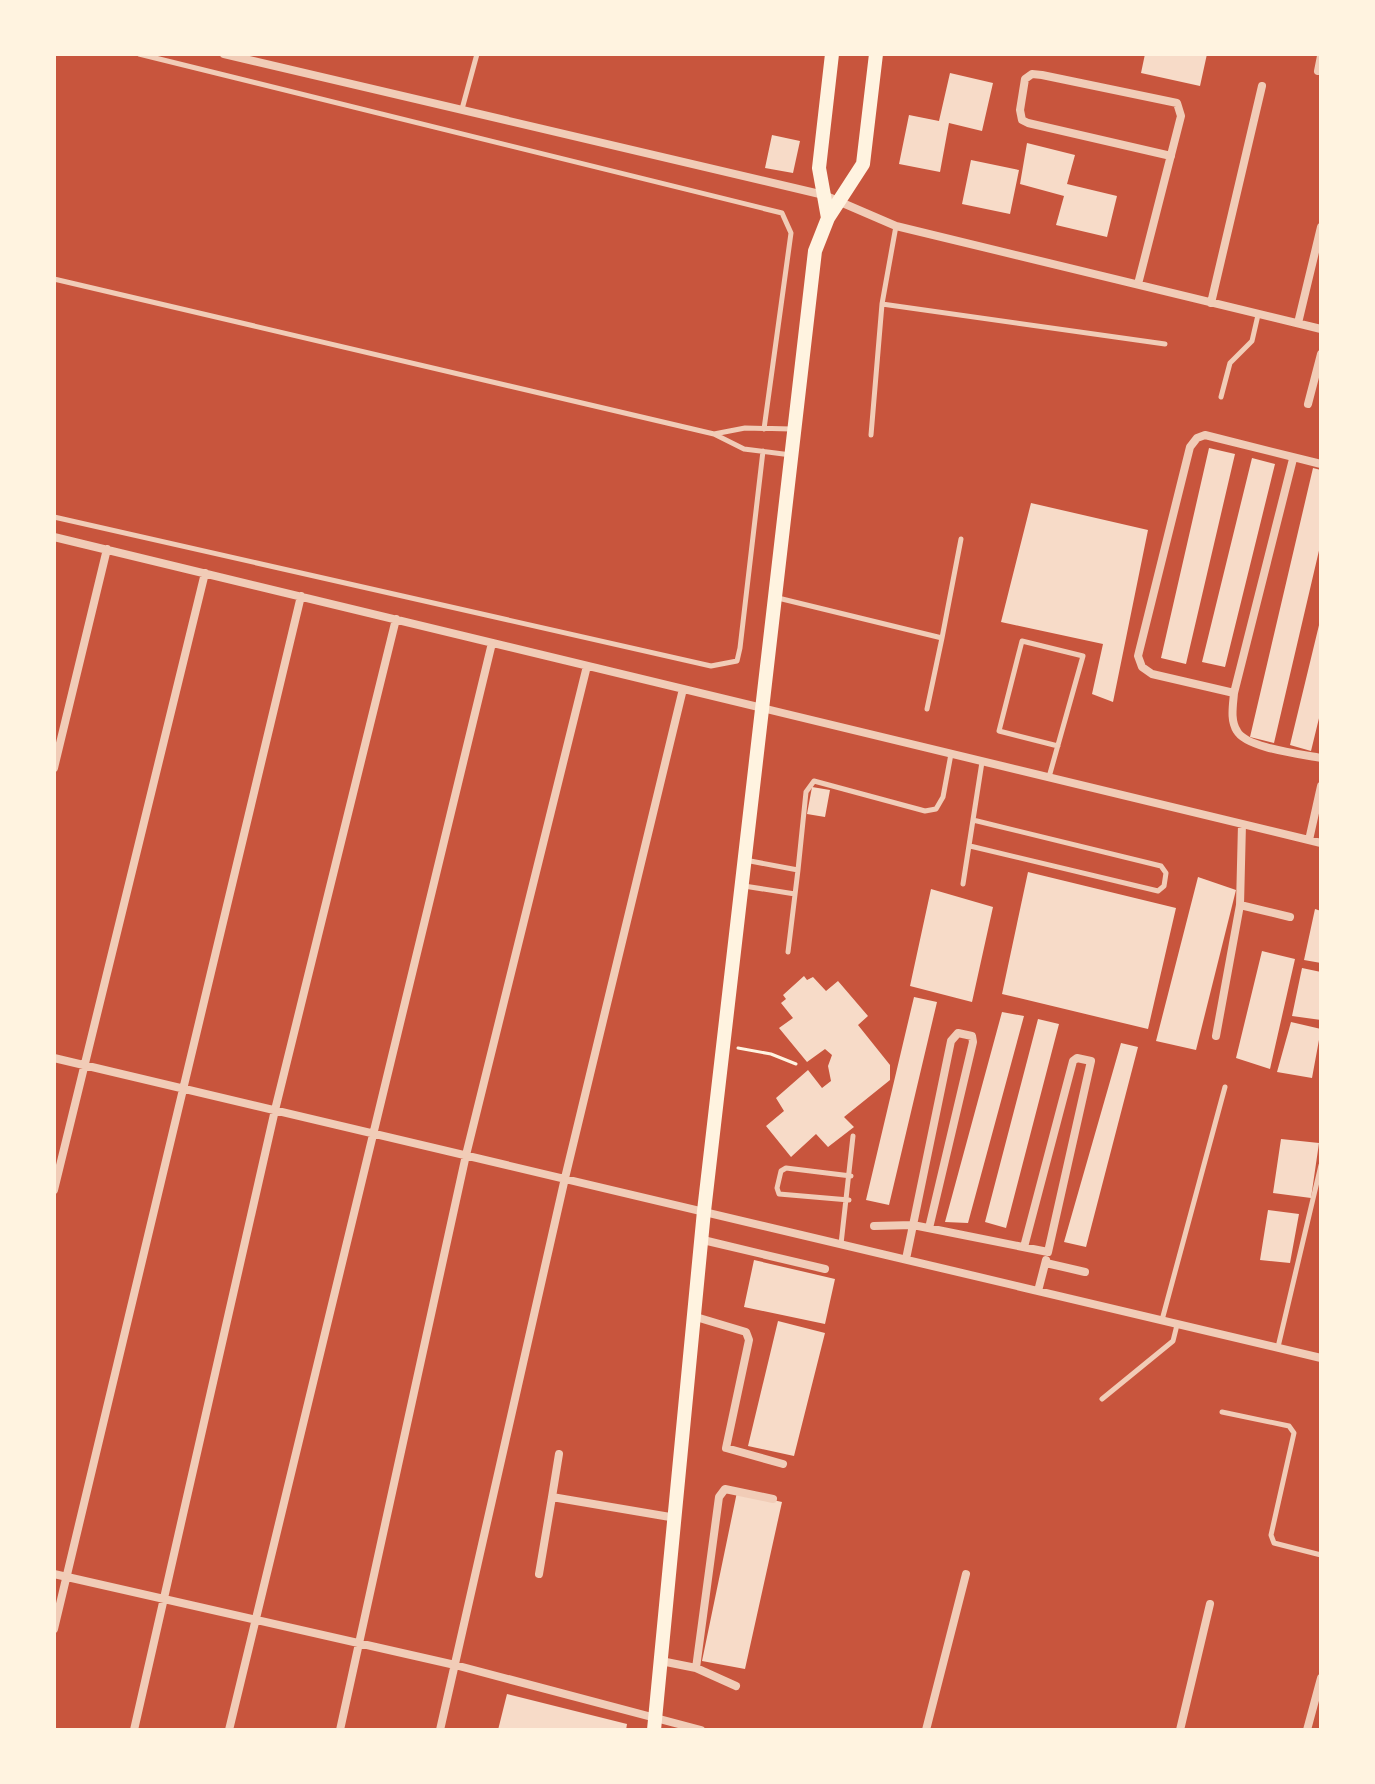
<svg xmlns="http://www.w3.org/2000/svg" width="1375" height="1784" font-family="'IBM Plex Serif',serif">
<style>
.building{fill:#f7dbc8}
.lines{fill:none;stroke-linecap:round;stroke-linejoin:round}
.path{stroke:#fff3e0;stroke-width:3}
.service{stroke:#f1ccb7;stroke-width:5}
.minor{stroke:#f1ccb7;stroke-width:8}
.secondary{stroke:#fff3e0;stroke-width:14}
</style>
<rect width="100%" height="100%" fill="#c8553d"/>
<path class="building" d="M1145 54H1207L1200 86 1141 73Z
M950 73 993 83 982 131 949 123 940 172 899 164 909 115 939 121Z
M772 135 800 141 793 173 765 168Z
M1027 143 1075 155 1067 184 1117 196 1107 237 1056 225 1064 196 1020 184Z
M971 160 1019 170 1010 214 962 204Z
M1209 448 1235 454 1186 664 1161 658Z
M1252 458 1275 464 1225 667 1202 662Z
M1313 468 1321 470V542L1274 743 1250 737Z
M1031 503 1148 530 1113 702 1092 694 1103 644 1001 622Z
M1320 621 1321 710 1311 751 1290 745Z
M812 787 830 790 825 817 807 814Z
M1028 872 1176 908 1148 1029 1002 994Z
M1198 877 1236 890 1196 1050 1156 1041Z
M931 889 993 907 972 1002 910 986Z
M1315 909 1321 911V963L1304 960Z
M1262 951 1295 959 1270 1069 1236 1058Z
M1302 968 1321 972V1020L1292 1016Z
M804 976 807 980 813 977 826 991 838 981 868 1016 858 1025 890 1065V1080L844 1117 854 1127 828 1147 816 1134 791 1157 766 1126 784 1111 776 1098 808 1070 822 1088 831 1081 828 1066 832 1055 825 1049 807 1062 779 1028 793 1018 781 1003 786 999 783 995Z
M914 997 937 1002 889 1205 866 1200Z
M1002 1012 1024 1016 968 1223 945 1222Z
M1038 1019 1059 1024 1006 1228 985 1222Z
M1291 1022 1321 1029 1312 1078 1277 1072Z
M1121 1043 1138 1047 1086 1247 1064 1242Z
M1281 1139 1319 1143 1311 1198 1273 1193Z
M1268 1210 1299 1214 1290 1263 1260 1260Z
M754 1260 835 1279 825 1324 744 1307Z
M778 1321 825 1333 794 1456 748 1446Z
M737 1492 782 1502 745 1669 702 1661Z
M507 1694 627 1724 626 1730H498Z"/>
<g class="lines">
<path class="path" d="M738 1048 771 1054 796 1064"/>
<path class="service" d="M139 54 782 213 791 233 764 429
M462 109 477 54
M54 279 714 434 744 449 791 455
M882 304 1165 344
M1221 397 1230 363 1252 341 1258 315
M714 434 745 428 791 429
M871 435 882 304 896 226
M54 517 711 666 737 661 740 648 763 451
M778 598 942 638 927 709
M942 638 961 539
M1049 777 1083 656 1022 641 999 731 1058 746
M970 846 1158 891 1164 886 1166 873 1161 866 973 820
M745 860 798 870 806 792 814 781 925 811 936 809 943 797 951 754
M963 884 982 762
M744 886 795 894
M788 952 798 870
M849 1200 779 1194 777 1188 781 1171 786 1168 851 1176
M841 1244 853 1136
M1162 1320 1225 1087
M1278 1347 1321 1165
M1102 1399 1173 1341 1177 1325
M1222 1412 1289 1426 1294 1433 1271 1535 1274 1543 1321 1555"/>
<path class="minor" d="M224 54 824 195 896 226 1321 329
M1318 71 1321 56
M1138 284 1181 116 1177 103 1042 75 1032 74 1025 79 1020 110 1022 120 1028 123 1171 156
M1211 303 1262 86
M1298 323 1321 227
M1308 404 1321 354
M1293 459 1234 693C1233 706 1230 720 1237 731 1246 748 1301 754 1321 758
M54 537 1321 843
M1234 693 1152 674 1142 667 1138 656 1190 447 1197 438 1205 435 1321 464
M54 768 107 549
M1309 840 1321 786
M1240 905 1290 917
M1216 1036 1240 905 1242 824
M54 1058 1321 1358
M54 1190 205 573
M874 1226 913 1225 1048 1252 1091 1061 1077 1058 1073 1061 1024 1247
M703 1240 825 1269
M906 1259 951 1041 958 1033 972 1036 973 1042 929 1228
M1046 1263 1085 1272
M1038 1291 1046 1260
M696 1317 746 1332 749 1340 726 1448 783 1464
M552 1497 559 1454
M54 1574 455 1665 701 1730
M539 1574 552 1497 676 1518
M54 1629 301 596
M661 1661 696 1668 736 1686
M696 1668 719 1497 725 1489 773 1499
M134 1730 275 1110 396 619
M229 1730 492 643
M340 1730 466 1155 587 666
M440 1730 565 1178 683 689
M926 1730 966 1574
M1180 1730 1210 1604
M1307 1730 1321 1678"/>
<path class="secondary" d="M828 218 819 168 832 54
M654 1730 704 1211 815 251 828 218 863 164 876 54"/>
</g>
<rect width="1375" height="1784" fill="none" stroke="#fff3e0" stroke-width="112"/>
</svg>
